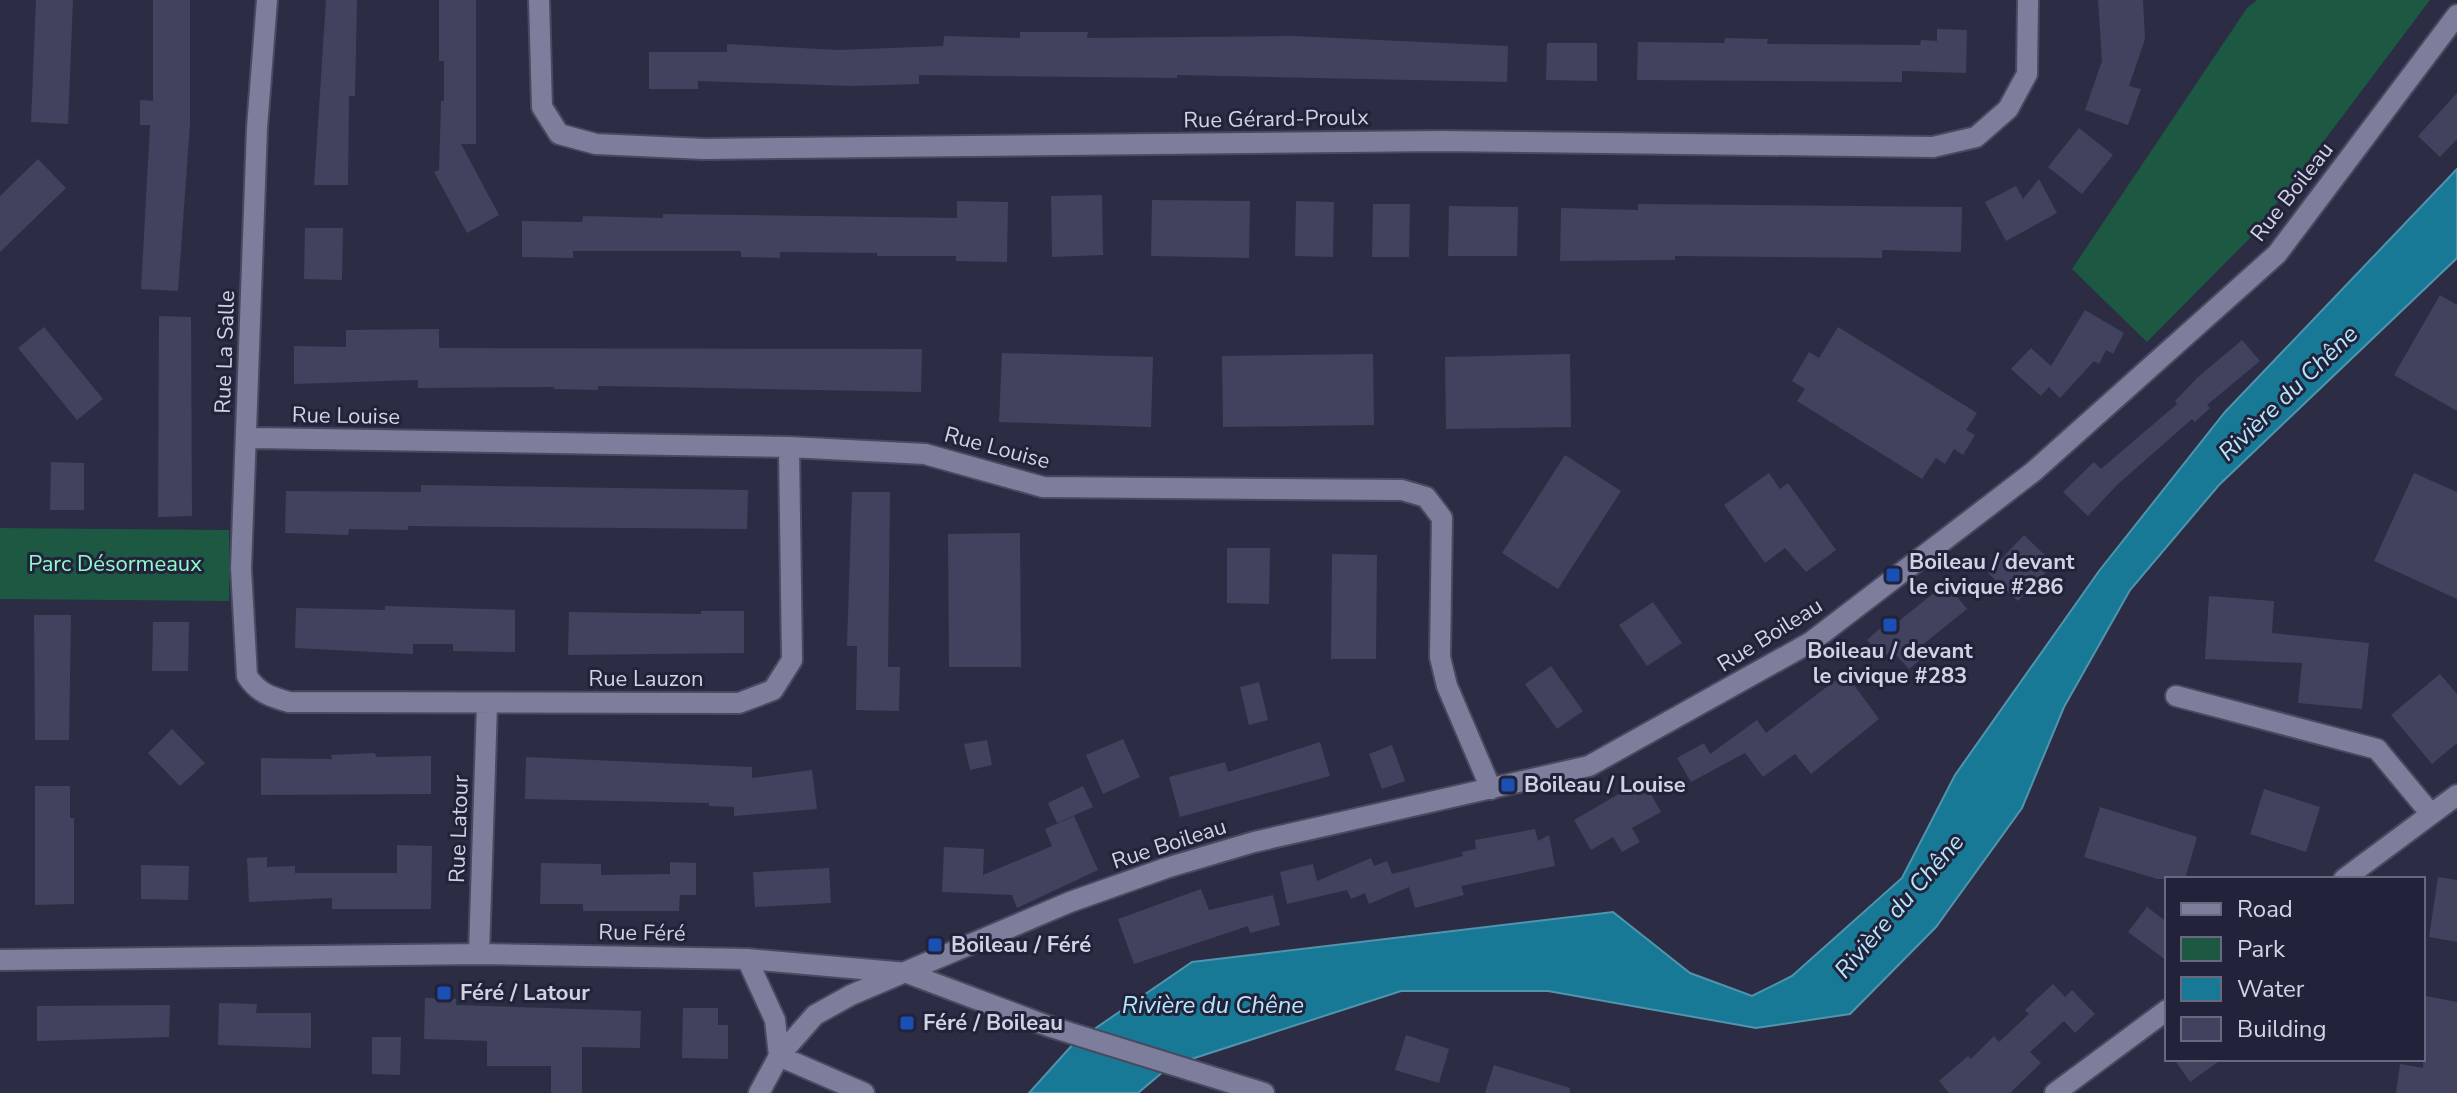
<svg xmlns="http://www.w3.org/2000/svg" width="2457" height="1093" font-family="'Nunito Sans',sans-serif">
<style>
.green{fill:#1c5842}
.water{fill:#187996;stroke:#5094ad;stroke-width:2}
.building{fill:#41425d}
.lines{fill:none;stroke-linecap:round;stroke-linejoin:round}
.minor-casing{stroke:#49495f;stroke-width:24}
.minor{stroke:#7c7e9c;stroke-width:20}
.transit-dot{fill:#1a4fb4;stroke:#22223b;stroke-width:3}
.labels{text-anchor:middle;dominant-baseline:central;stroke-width:6;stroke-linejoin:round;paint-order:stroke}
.street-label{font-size:22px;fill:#d1d3e3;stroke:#22223b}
.poi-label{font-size:22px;font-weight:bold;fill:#d1d3e3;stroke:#22223b;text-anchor:start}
.park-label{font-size:22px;fill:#90facd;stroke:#22223b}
.water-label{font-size:24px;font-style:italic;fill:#b5e8fc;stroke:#22223b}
</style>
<rect width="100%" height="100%" fill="#2c2c45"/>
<path class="green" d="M2257 0H2430L2253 235 2147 342 2072 269 2247 8Z
M0 528 229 530V601L0 599Z"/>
<path class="water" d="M2457 169V258L2219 485 2130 590 2064 707 2022 808 1936 927 1850 1014 1756 1028 1548 991H1401L1170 1066 1138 1093H1029L1074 1043 1192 962 1613 912 1690 973 1752 996 1792 976 1902 878 1955 775 2099 571 2225 412Z"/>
<path class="building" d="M36 0H73L68 124 31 122Z
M153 0H190V124L178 291 141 289 150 125H140V100L153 101Z
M326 0H357L355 96H349L348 185H314Z
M439 0H476V144H461L499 215 467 233 434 172 439 170 441 101H444V61H439Z
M2098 0H2143L2145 39 2129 86 2141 89 2128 125 2085 110 2102 61Z
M1937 29 1967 30 1966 73 1902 71V82L1637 80 1638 42 1724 43 1725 38 1768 39 1767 44 1920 45 1921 40 1937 41Z
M1020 32H1088L1087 38 1294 36 1508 46 1507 82 1177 75V78L919 75V84L852 86 698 81V89H649V52H727V44L839 50 943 46 944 36 1020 38Z
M1547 43H1597V81L1546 80Z
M2457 93V139L2440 157 2418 136Z
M2079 128 2113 155 2082 194 2048 167Z
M38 159 66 188 0 252V196Z
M2039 179 2057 213 2006 241 1985 202 2016 186 2023 199Z
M1102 195 1103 255 1052 257 1051 196Z
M1152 200 1250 201 1249 258 1151 256Z
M957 201 1008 202 1007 262 956 261V256H877V253L780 252V258L741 257V251H573V258L522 257V221L582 222 583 216 663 218V214L957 218Z
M1296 201 1334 202 1333 257 1295 256Z
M1373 204H1410L1409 257H1372Z
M1638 204 1962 207 1961 252 1882 250V258L1675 256V260L1560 261 1561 208 1638 210Z
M1449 206 1518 207 1517 256H1448Z
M305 228H343L342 280 304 279Z
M2440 295 2457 305V411L2394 375Z
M2085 310 2124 333 2113 354 2106 350 2099 364 2094 361 2060 398 2049 387 2041 396 2011 369 2031 348 2051 366Z
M159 316 191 317 192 516 158 517Z
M44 327 103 399 77 420 18 348Z
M1838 327 1977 413 1966 430 1975 435 1963 455 1954 449 1945 464 1936 458 1922 479 1797 401 1805 389 1792 381 1809 352 1819 358Z
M439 329V348L922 349 921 392 662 387 598 386V390L554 389V387L418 388V380L294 384V346L346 347V330Z
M2242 340 2260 361 2207 405 2210 408 2195 422 2192 419 2117 485 2088 516 2063 492 2094 462 2101 469 2177 404 2175 401 2197 378Z
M1002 353 1153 357 1151 427 999 422Z
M1373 354 1374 425 1223 427 1222 356Z
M1570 354 1571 427 1446 429 1445 357Z
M1565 455 1621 491 1558 589 1502 553Z
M51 462 84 463V510H50Z
M1769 473 1780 489 1788 483 1836 550 1806 572 1785 548 1765 563 1724 505Z
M2414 473 2457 492V599L2374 561Z
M421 485 748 490 747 529 408 526V530L349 529 348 535 285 533 286 491 421 492Z
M852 492H890L888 667H900L899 711 856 710 857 646H847Z
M1020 533 1021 667H949L948 534Z
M2024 535 2054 564 2018 601 1988 573Z
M1227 548H1270L1269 604 1227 603Z
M1332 554 1377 555 1376 659H1331Z
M1946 583 1967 609 1921 646 1928 653 1909 669 1892 650 1883 658 1867 640 1894 616 1899 621Z
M2209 596 2274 601 2272 633 2369 643 2362 709 2298 703 2302 663 2205 659Z
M1653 602 1682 643 1647 666 1619 625Z
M385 606 515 610V652L453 651V644H413V654L295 648 296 608 385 610Z
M701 611H744V653L568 655 569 612 701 614Z
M34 615H71L69 740H35Z
M153 622H189L188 671H152Z
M1551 666 1583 711 1557 729 1525 684Z
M1845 673 1879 719 1811 774 1795 754 1763 777 1745 753 1691 782 1677 758 1704 743 1710 754 1757 720 1766 733Z
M2440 674 2457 694V743L2432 764 2391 715Z
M1259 682 1268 720 1249 725 1240 687Z
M172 729 205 763 180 786 148 753Z
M1123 739 1140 777 1103 794 1086 755Z
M987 740 992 765 970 770 964 744Z
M1320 742 1330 776 1180 817 1169 777 1225 762 1228 772Z
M1392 745 1405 781 1382 789 1369 754Z
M375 753 376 757 431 756V794L261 795V758L332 759 331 755Z
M526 757 752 767V778L812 770 817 809 734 816V807L709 806V803L525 799Z
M1643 780 1661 812 1632 828 1640 842 1622 852 1613 837 1591 850 1574 820Z
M35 786H70V818H74V904L35 905Z
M1083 786 1093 807 1057 823 1048 803Z
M2264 789 2320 807 2306 852 2250 834Z
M2100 807 2197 837 2185 879H2157L2084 857Z
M1074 816 1098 870 1017 908 1012 895 942 892 944 847 984 849 983 875 1052 846 1045 829Z
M1535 829 1538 841 1549 835 1555 866 1461 886 1464 895 1415 908 1409 887 1369 904 1365 893 1351 899 1347 890 1287 904 1280 872 1313 864 1317 881 1371 858 1374 866 1387 861 1392 874 1463 856 1462 852 1476 849 1475 840Z
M397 845 432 846 431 909H332V898L249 902 247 858 267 857V867L295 866V873H397Z
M670 862 696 863V895H680L679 911H583V904H540L541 863 601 864V875L670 874Z
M141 865 189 866 188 900 141 899Z
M829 868 831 903 755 907 753 872Z
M2438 877 2457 880V942L2429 937Z
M1201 889 1209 910 1273 895 1280 925 1250 933 1248 926 1134 964 1118 919Z
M2147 907 2167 922V961L2128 932Z
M2053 984 2065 997 2072 990 2095 1014 2075 1033 2064 1021 2030 1052 2041 1063 2010 1093H1949L1939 1081 1968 1056 1971 1059 1994 1036 1999 1042 2029 1014 2025 1010Z
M2426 996 2457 1002V1093H2396L2400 1064 2423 1068Z
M425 998 456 999V1005L641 1011 640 1048 582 1047V1093H551V1066H487V1041L424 1039Z
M219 1003 257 1004 256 1013H311V1048L218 1045Z
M170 1005 169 1037 37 1041V1006Z
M683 1008H718V1025H728V1059L682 1058Z
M1406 1035 1449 1049 1439 1083 1395 1070Z
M372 1037H401L400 1075 372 1074Z
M2174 1059H2222L2190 1082Z
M1494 1065 1570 1088V1093H1485Z"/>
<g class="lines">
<defs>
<path id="minor" d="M267 0 257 128 241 568 247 676C258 693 271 697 289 702L739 703 773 690 792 660 789 447
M539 0 542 107 559 134 596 144 704 149 1441 141 1933 147 1976 137 2008 109 2027 74 2028 0
M247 438 789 447 925 454 1043 487 1402 490 1426 497 1442 518 1440 657 1447 686 1491 789
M2176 696 2377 749 2431 814
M2344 879 2457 795
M479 954 487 704
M747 959 775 1020 779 1056
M0 960 479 954 747 959 907 973 1048 1026 1264 1093
M779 1056 864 1093
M759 1093 779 1056 815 1015 851 995 1070 902 1166 868 1254 842 1589 766 1811 642 2033 472 2277 254 2457 15
M2055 1093 2167 1010"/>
</defs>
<use href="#minor" class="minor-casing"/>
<use href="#minor" class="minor"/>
</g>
<g class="transit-dot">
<rect x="1885" y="567" width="16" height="16" rx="4"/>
<rect x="1882" y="617" width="16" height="16" rx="4"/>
<rect x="1500" y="777" width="16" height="16" rx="4"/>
<rect x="927" y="937" width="16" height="16" rx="4"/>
<rect x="436" y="985" width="16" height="16" rx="4"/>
<rect x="899" y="1015" width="16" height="16" rx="4"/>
</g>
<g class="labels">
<g class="street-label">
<text transform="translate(1276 119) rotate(-1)">Rue Gérard-Proulx</text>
<text transform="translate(2292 192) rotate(-52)">Rue Boileau</text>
<text transform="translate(225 352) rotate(-88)">Rue La Salle</text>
<text transform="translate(346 416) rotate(1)">Rue Louise</text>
<text transform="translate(997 448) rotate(15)">Rue Louise</text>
<text transform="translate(1770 635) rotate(-32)">Rue Boileau</text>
<text x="646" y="679">Rue Lauzon</text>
<text transform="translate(459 829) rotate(-88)">Rue Latour</text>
<text transform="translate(1169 844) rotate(-18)">Rue Boileau</text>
<text transform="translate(642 933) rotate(1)">Rue Féré</text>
</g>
<g class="poi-label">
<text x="1909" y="562">Boileau / devant<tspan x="1909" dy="25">le civique #286</tspan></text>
<text x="1890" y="651" text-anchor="middle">Boileau / devant<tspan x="1890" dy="25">le civique #283</tspan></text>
<text x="1524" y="785">Boileau / Louise</text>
<text x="951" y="945">Boileau / Féré</text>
<text x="460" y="993">Féré / Latour</text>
<text x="923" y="1023">Féré / Boileau</text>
</g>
<g class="park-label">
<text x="115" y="564">Parc Désormeaux</text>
</g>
<g class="water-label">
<text transform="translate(2288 393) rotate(-44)">Rivière du Chêne</text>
<text transform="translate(1899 906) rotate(-49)">Rivière du Chêne</text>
<text x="1213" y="1005">Rivière du Chêne</text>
</g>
</g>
<rect x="2165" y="877" width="260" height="184" fill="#22223b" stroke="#68697e" stroke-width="2"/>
<rect x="2181" y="903" width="40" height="12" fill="#7c7e9c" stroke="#68697e" stroke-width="2"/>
<text x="2237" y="917" font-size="24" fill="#d1d3e3">Road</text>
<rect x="2181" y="937" width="40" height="24" fill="#1c5842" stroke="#68697e" stroke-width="2"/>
<text x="2237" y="957" font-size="24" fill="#d1d3e3">Park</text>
<rect x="2181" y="977" width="40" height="24" fill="#187996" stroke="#68697e" stroke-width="2"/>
<text x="2237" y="997" font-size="24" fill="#d1d3e3">Water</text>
<rect x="2181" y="1017" width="40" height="24" fill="#41425d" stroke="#68697e" stroke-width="2"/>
<text x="2237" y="1037" font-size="24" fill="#d1d3e3">Building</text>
</svg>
